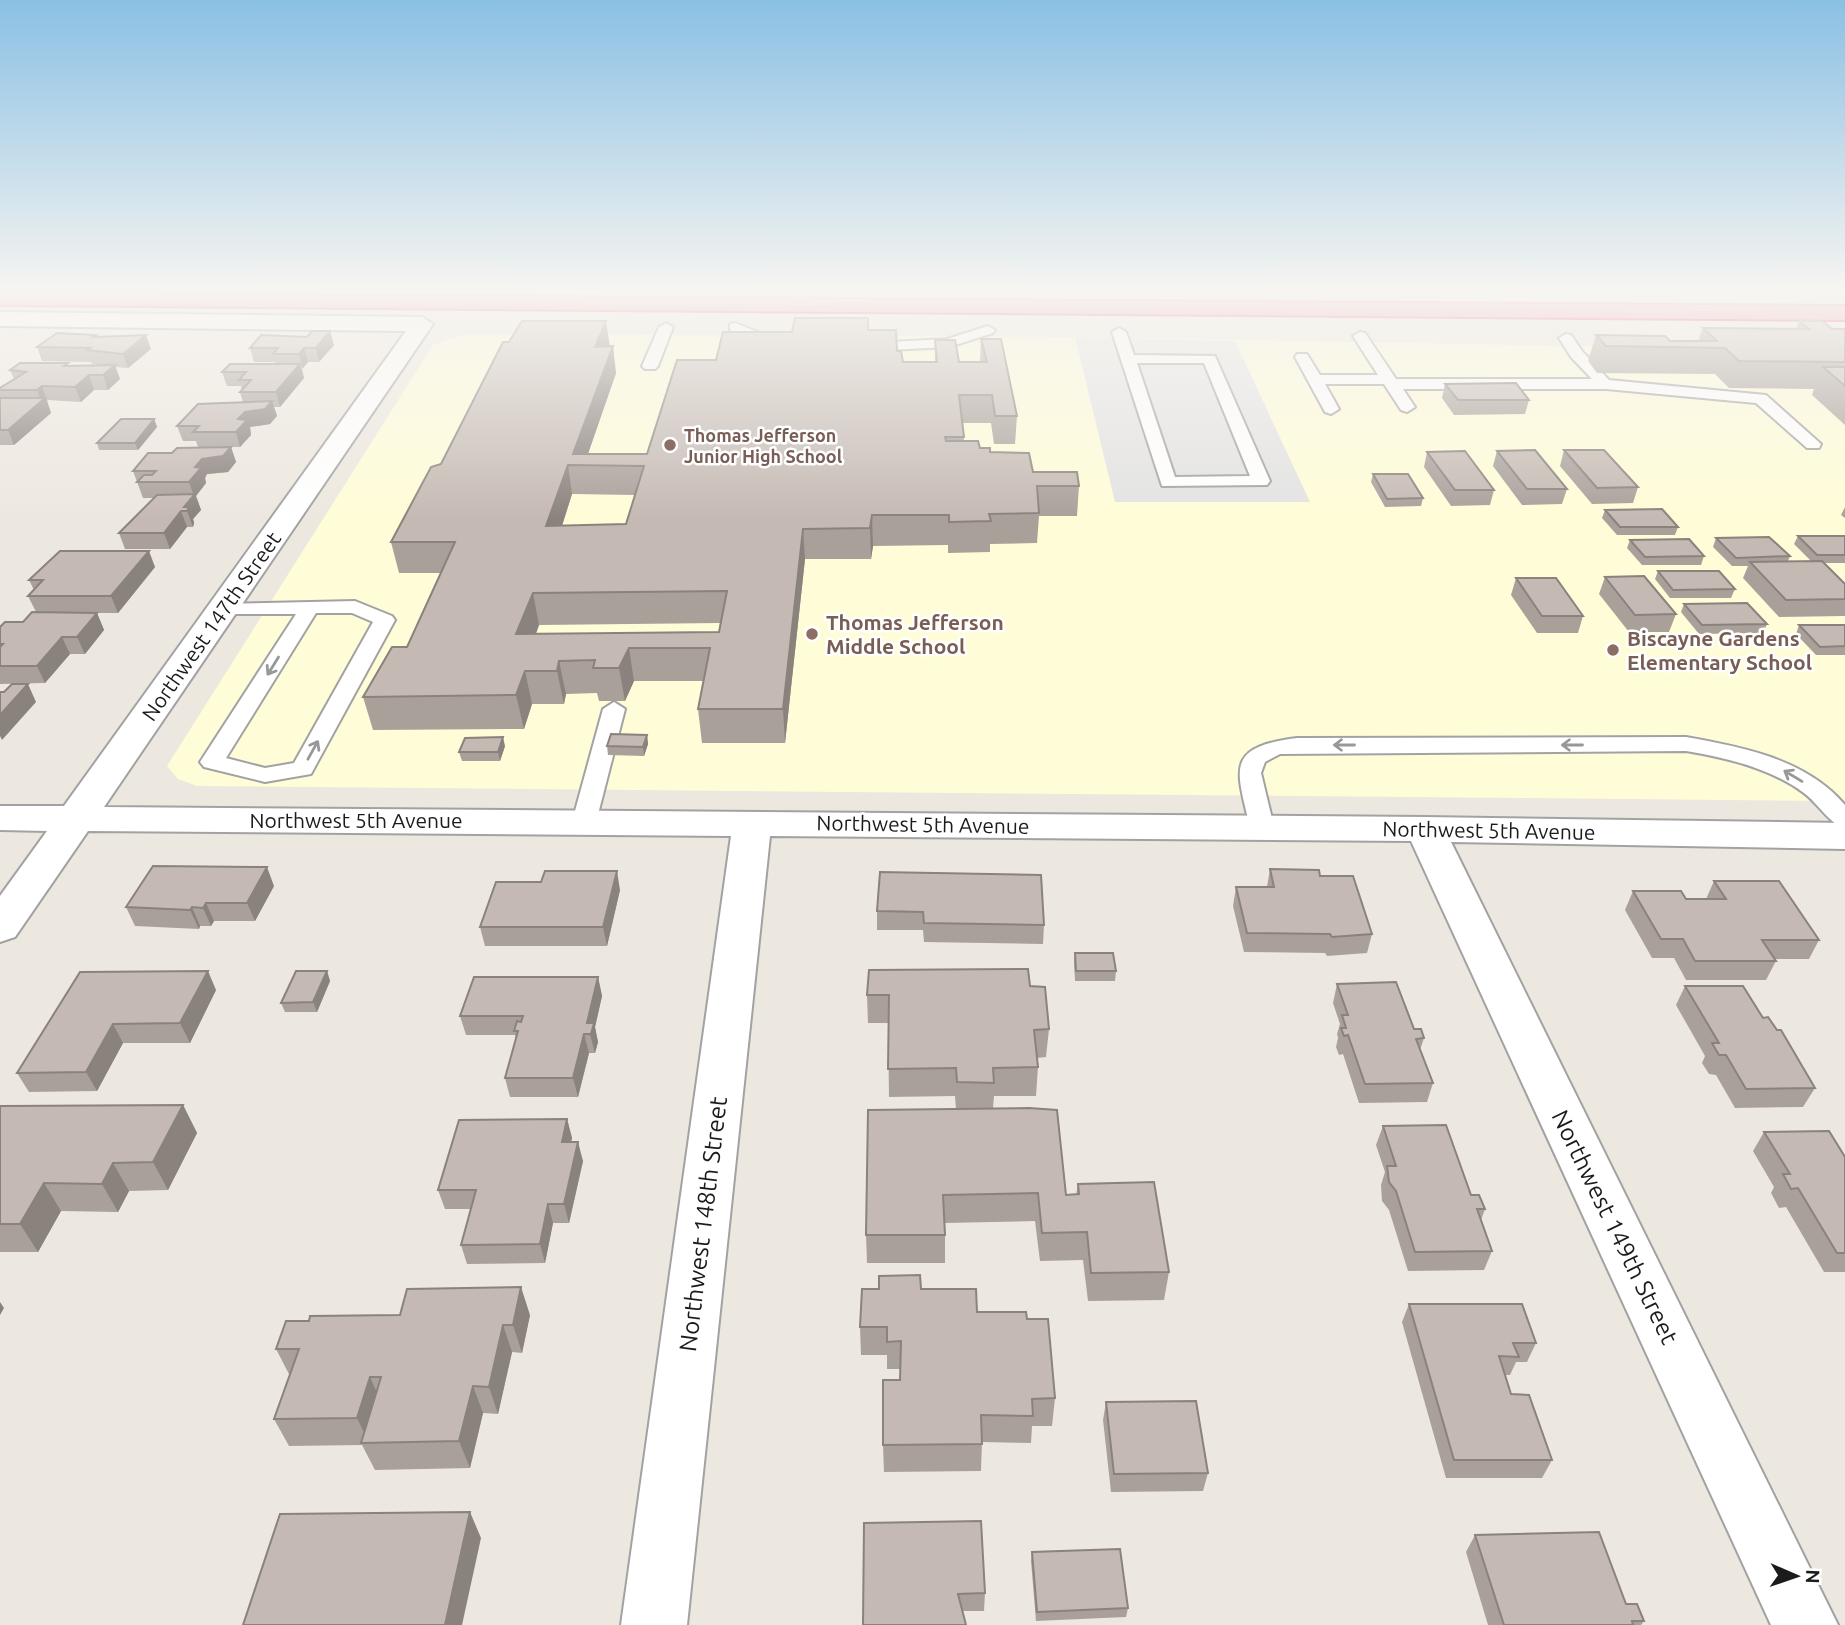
<svg xmlns="http://www.w3.org/2000/svg" width="1845" height="1625" font-family="Ubuntu,sans-serif">
<style>
.education{fill:#fffdd7}
.parking{fill:#e3e3e3}
.lines{fill:none;stroke-linecap:round;stroke-linejoin:round}
.service-casing{stroke:#a2a2a2;stroke-width:4}
.minor-casing{stroke:#a2a2a2;stroke-width:4}
.motorway-casing{stroke:#de1a67;stroke-width:4}
.service{fill:#fff;fill-rule:evenodd}
.minor{fill:#fff;fill-rule:evenodd}
.motorway{fill:#ea829a;fill-rule:evenodd}
.wall{fill:#a9a09a;fill-rule:evenodd}
.shaded-wall{fill:#8a827d}
.building{fill:#c5bab3;stroke:#8a827d;stroke-width:2;fill-rule:evenodd}
.oneway{stroke:#989898}
.education-dot{fill:#8d6e63;stroke:#fff;stroke-width:2.5}
.labels{text-anchor:middle;dominant-baseline:central;stroke-width:5;stroke-linejoin:round;paint-order:stroke}
.far-education-label{font-size:18px;font-weight:bold;fill:#785e54;stroke:#fff;text-anchor:start}
.education-label{font-size:21px;font-weight:bold;fill:#785e54;stroke:#fff;text-anchor:start}
.street-label{font-size:21px;fill:#1b1b1b;stroke:#fff}
.near-street-label{font-size:24px;fill:#1b1b1b;stroke:#fff}
</style>
<rect width="100%" height="100%" fill="#ede8df"/>
<path class="education" d="M464 334 1075 337 1845 351V801L197 786 178 779 167 766 433 345Z"/>
<path class="parking" d="M1075 337 1235 341 1310 502H1115Z"/>
<g class="lines">
<defs>
<path id="service" d="M666 323 673 327 658 366 655 369H645L642 366 659 327Z
M735 323 781 341 783 344 776 348 759 345 730 330V324Z
M988 326 995 330 993 333 949 347 869 351 862 347 869 343 947 339Z
M1119 328 1126 332 1134 355 1215 356 1270 481 1267 485 1162 486 1112 332ZM1137 363H1204L1250 476 1175 477Z
M1360 332 1365 333 1396 379H1592L1571 357 1559 338 1566 334 1571 335 1582 351 1609 380 1766 395 1821 444 1819 448H1807L1756 403 1606 389H1403L1415 407 1407 412 1401 410 1384 384H1325L1339 409 1331 414 1325 412 1295 357 1297 354H1307L1320 375H1378L1353 336Z
M355 601 392 616 395 620 311 774 265 782 204 767 200 762 296 614H224L214 608 217 604ZM316 613H352L373 622 294 763 265 768 226 758Z
M614 702 625 709 596 822 593 828H575L572 822 603 709Z
M1686 737C1742 747 1806 759 1845 805V828C1829 824 1818 803 1804 793 1770 768 1727 758 1686 751L1280 754 1265 762 1261 773 1274 827 1271 833H1253L1250 827C1236 768 1225 747 1297 738Z"/>
<path id="minor" d="M0 312 422 317 433 324 104 807 1425 817 1845 823V849L1451 842 1838 1625H1771L1411 841 770 836 687 1625H621L731 836 88 831 15 937 0 942V896L47 831 0 830V806H64L406 331 0 326Z"/>
<path id="motorway" d="M0 293 1845 306V320L0 305Z"/>
</defs>
<use href="#service" class="service-casing"/>
<use href="#minor" class="minor-casing"/>
<use href="#motorway" class="motorway-casing"/>
<use href="#service" class="service"/>
<use href="#minor" class="minor"/>
<use href="#motorway" class="motorway"/>
</g>
<path class="wall" d="M868 318V330L897 351 903 362H935V340L959 362H980L981 339 1017 416 1015 444H994L991 423H962L964 441 1033 472 1079 486 1077 516H1039L1037 543 990 544V552L948 553V545L873 546 871 559H805L785 743H702L698 709 703 681H634L625 701H599L597 693 566 694 564 704H532L524 729 373 730 363 697 407 647 441 573H399L391 542 441 464 609 346 616 373 588 454H647L716 360 792 332ZM572 494 635 495 626 524 562 526ZM720 623 719 632 536 634 539 625Z
M1799 321 1832 329H1845V425L1812 395 1814 389 1729 388 1715 374 1597 373 1588 361 1596 335 1670 341H1698L1703 328 1796 329Z
M96 337 151 349 128 368 115 367 120 379 108 390H94L81 402 48 400 47 401 51 413 14 445H0V388L14 379 10 370 103 365 92 364 91 362 42 361 37 347Z
M334 345 319 362H308L303 368H302L304 378 280 407H274L277 416 270 424 250 427 251 435 240 447H231L236 462 228 472 207 474 205 478 206 483 196 496 201 510 193 519 194 523 193 527H187L170 549H125L119 533 154 498H143L133 471 172 453 198 447 196 441H183L177 426 243 402 240 392 242 390 241 386H227L222 372 276 364 275 362H254L250 348Z
M1445 384 1529 400 1525 414 1454 415 1442 398Z
M154 419 157 427 138 450H99L97 443Z
M1564 450 1638 487 1633 503 1592 504 1560 466Z
M1497 451 1567 489 1562 504 1522 505 1493 466Z
M1427 452 1494 490 1490 505 1451 506 1424 467Z
M1373 474 1423 498 1421 506 1385 507 1371 482Z
M1845 507V518L1841 515Z
M1605 510 1678 527 1675 535H1617L1602 518Z
M1798 536H1845V563H1824L1845 584V616L1779 617 1743 578 1748 566H1732L1713 547 1716 538 1790 556 1788 561H1811L1794 544Z
M1630 540 1704 556 1701 565H1642L1627 548Z
M155 567 118 613H80H97L104 630 85 654H70L45 683 0 684V627L23 622 36 612 28 596 34 590 29 580Z
M1658 571 1735 589 1731 598H1670L1655 579Z
M1605 577 1676 614 1669 632H1629L1599 594Z
M1516 578 1583 616 1578 633H1537L1511 595Z
M1684 604 1767 624 1763 633 1699 634 1681 612Z
M1799 625H1845V655H1816L1796 634Z
M647 735 648 744 644 756 608 755 607 746Z
M505 746 500 761H462L459 752Z
M1270 869 1320 876 1372 934 1367 953 1327 956 1325 953 1244 952 1233 906 1236 887H1267Z
M880 872 1044 925 1043 944 924 942 923 930H877V911Z
M1714 881 1819 940 1809 959H1774L1776 961 1766 980H1686L1674 958H1652L1625 910 1633 891 1686 899H1706Z
M541 882 620 890 607 946H485L480 927Z
M274 886 255 921H214L211 926H200L199 929 135 926 126 907Z
M1075 953 1116 971 1115 981H1075L1074 962Z
M327 971 330 981 317 1012H285L281 1003Z
M80 972 216 990 190 1043H123L97 1091 29 1092 17 1073Z
M598 977 602 996 595 1027 598 1042 595 1053H589L578 1097H510L505 1078 516 1038 515 1035H466L460 1016Z
M1337 984 1414 1029 1424 1038 1420 1050 1433 1083 1427 1102 1359 1103 1343 1054 1339 1055 1336 1047 1338 1038 1337 1034 1340 1024 1333 1003Z
M1030 986 1049 1029 1046 1057 1037 1058 1038 1067 1036 1096H994L993 1108 1066 1195H1076L1078 1184 1169 1272 1164 1300 1088 1301 1083 1260 1040 1261 1035 1221 945 1223V1263H867L866 1235 956 1109 955 1096 889 1097 888 1023H868L867 995Z
M1685 986 1763 1018 1815 1088 1803 1107 1735 1108 1716 1075 1709 1074 1702 1063 1705 1056 1676 1005Z
M183 1105 197 1133 168 1190 129 1191 118 1212 61 1211 38 1252H0V1106Z
M567 1119 572 1138 571 1142 583 1161 569 1223H553L545 1263 467 1264 461 1245 471 1209H445L438 1190Z
M1383 1126 1471 1195 1485 1209 1481 1220 1492 1251 1484 1270 1408 1271 1389 1210 1382 1201 1381 1185 1385 1172 1376 1145Z
M1764 1132 1845 1157V1272H1824L1786 1207 1779 1208 1771 1193 1774 1187 1753 1151Z
M921 1289 977 1312 1027 1319 1055 1398 1052 1426H1032L1031 1443 982 1442 981 1471 884 1472 883 1445 900 1380V1369H887V1355H861L860 1327Z
M1409 1304 1536 1343 1527 1362H1516L1510 1375H1505L1511 1394 1552 1460 1542 1478H1446L1402 1322Z
M530 1315 522 1353 512 1352 498 1414 483 1413 470 1468 375 1470 362 1445 289 1446 274 1419 290 1376 276 1349Z
M1106 1402 1208 1473 1203 1491 1111 1492 1103 1420Z
M864 1523 985 1593 984 1611H963Z
M1475 1535 1626 1604 1644 1621 1641 1625H1488L1466 1552Z
M1032 1552 1128 1608 1126 1617 1036 1621 1031 1561Z"/>
<path class="shaded-wall" d="M606 321 610 347H595Z
M330 331 334 345 319 362 316 348Z
M146 335 151 349 128 368 123 354Z
M613 346 616 373 584 465 573 454Z
M304 348 308 362 303 368 299 354Z
M300 364 304 378 280 407 276 392Z
M115 365 120 379 108 390 103 375Z
M89 375 94 390 81 402 75 387Z
M42 386 51 413 14 445 8 430 41 401 37 390Z
M272 401 277 416 270 424 250 427 251 435 240 447 236 432 238 419 245 412Z
M154 419 157 427 138 450 135 443Z
M231 447 236 462 228 472 207 474 205 478 206 483 196 496 201 510 193 519 194 523 193 527 187 511 184 507 194 496 189 482 195 467 202 459Z
M568 465 572 494 552 557 546 526Z
M181 511 187 527 170 549 164 533Z
M872 515 873 546 871 559 870 528Z
M803 529 805 559 785 743 783 709Z
M149 551 155 567 118 613 111 596Z
M533 593 539 625 523 667 516 634Z
M97 613 104 630 85 654 77 637Z
M62 637 70 654 45 683 37 666Z
M629 648 634 681 625 701 619 668Z
M559 661 566 694 564 704 557 671Z
M525 671 532 704 524 729 516 695Z
M28 684 36 702 2 740 0 736V715Z
M647 735 648 744 644 756 643 747Z
M503 737 505 746 500 761 498 752Z
M267 867 274 886 255 921 247 903Z
M617 871 620 890 607 946 603 927Z
M206 903 214 921 211 926 203 908Z
M192 907 200 926 199 929 190 910Z
M208 971 216 990 190 1043 180 1023Z
M327 971 330 981 317 1012 313 1002Z
M598 977 602 996 595 1027 598 1042 595 1053 587 1023Z
M113 1024 123 1043 97 1091 86 1072Z
M584 1034 589 1053 578 1097 573 1078Z
M183 1105 197 1133 168 1190 153 1162Z
M567 1119 572 1138 566 1161 562 1142Z
M578 1142 583 1161 569 1223 564 1204Z
M113 1163 129 1191 118 1212 102 1184Z
M44 1183 61 1211 38 1252 20 1224Z
M548 1204 553 1223 545 1263 540 1244Z
M521 1287 530 1315 522 1353 513 1325Z
M0 1302 4 1308 0 1315Z
M503 1325 512 1352 498 1414 489 1387Z
M370 1377 382 1404 369 1443 357 1418Z
M473 1386 483 1413 470 1468 459 1441Z
M470 1512 481 1538 462 1625H445Z"/>
<path class="building" d="M795 318H868V330H896L897 351H901L903 362H937L935 340H955L959 362H987L981 339H1001L1017 416H995L992 395H959L964 437H945L946 441H978L980 448H990V452L1029 453 1033 472H1077L1079 486H1037L1039 513 989 514 991 521 949 522V515H872L870 528 803 529 783 709H698L710 648H629L619 668H593L595 660 559 661 557 671H525L516 695 363 697 392 647H407L455 542H391L431 467 441 464 503 342H509L522 321H606L595 347 613 346 573 454H647L677 360H716L723 332H792ZM568 465 644 466 626 524 546 526ZM727 591 719 632 516 634 533 593Z
M1799 321H1822L1832 329H1845V362L1739 361 1725 348 1606 346 1596 335 1665 336 1670 341H1717L1703 328 1809 329Z
M312 331H330L316 348H304L299 354H273L278 348H250L261 335 307 337Z
M57 333 96 335 93 337 146 335 123 354 87 350 90 348 37 347Z
M20 363H68L64 366 115 365 103 375H89L75 387 42 386 37 390H0V388L26 372 10 370Z
M230 364H300L276 392H240L251 380H239L246 372H222Z
M1823 367H1845V386Z
M1516 383 1529 400H1458L1445 384Z
M0 398H45L8 430H0Z
M272 401 265 409 245 412 238 419 247 420 236 432H193L199 426H177L198 404Z
M121 419H154L135 443H97Z
M231 447 223 456 202 459 195 467 201 468 189 482H137L144 475H152L156 471H133L148 453H172L177 448Z
M1535 450 1567 489H1527L1497 451Z
M1564 450H1604L1638 487 1597 488Z
M1465 451 1494 490H1455L1427 452Z
M1373 474H1408L1423 498 1387 499Z
M195 494 184 507H189L187 511H181L164 533H119L157 495Z
M1662 509 1678 527H1620L1605 510Z
M1798 536H1845V555H1817Z
M1769 537 1790 556 1736 558 1716 538Z
M1689 539 1704 556 1645 557 1630 540Z
M60 551H149L111 596H28L43 580H29Z
M1822 561 1845 584V599L1786 600 1750 562Z
M1658 571H1719L1735 589 1673 590Z
M1644 576 1676 614 1635 615 1605 577Z
M1516 578H1556L1583 616H1542Z
M1747 603 1767 624 1702 625 1684 604Z
M32 612 97 613 77 637H62L37 666H0V647L3 644H0V627L5 622H23Z
M1799 625H1845V646L1820 647Z
M12 684H28L0 715V692H4Z
M611 734 647 735 643 747 607 746Z
M503 737 498 752H459L465 738Z
M153 866 267 867 247 903H206L203 908 192 907 190 910 126 907Z
M1270 869 1319 870 1320 876H1353L1372 934 1332 937 1330 934 1247 933 1236 887H1274Z
M545 871H617L603 927H480L496 882H541Z
M880 872 1041 875 1044 925 924 923 923 912 877 911Z
M1714 881H1779L1819 940H1762L1776 961H1695L1683 939H1661L1633 891H1681L1686 899H1726Z
M1075 953H1113L1116 971H1076Z
M1028 969 1030 986 1045 987 1049 1029 1034 1030 1038 1067 993 1068 994 1083 957 1082 956 1068 888 1069 889 995H867L869 970Z
M208 971 180 1023 113 1024 86 1072 17 1073 80 972Z
M296 971H327L313 1002 281 1003Z
M474 977H598L587 1023H594L591 1034H584L573 1078H505L518 1031H514L517 1021 521 1022 523 1016H460Z
M1396 982 1414 1029H1421L1424 1038 1416 1039 1433 1083 1365 1084 1348 1035 1344 1036 1341 1028H1346L1342 1015H1348L1337 984Z
M1685 986H1743L1763 1018 1768 1017 1777 1030H1781L1815 1088 1746 1089 1726 1055H1719L1712 1043H1719Z
M183 1105 153 1162 113 1163 102 1184 44 1183 20 1224H0V1106Z
M1029 1108 1057 1110 1066 1195 1079 1194 1078 1184 1154 1182 1169 1272 1091 1273 1087 1232 1042 1233 1038 1193 943 1195 945 1235H866L868 1110Z
M567 1119 562 1142H578L564 1204H548L540 1244 461 1245 476 1190H438L459 1120Z
M1446 1125 1471 1195H1479L1485 1209H1477L1492 1251 1415 1252 1396 1191 1389 1182 1387 1166H1396L1383 1126Z
M1829 1131 1845 1157V1253H1837L1798 1188 1791 1189 1783 1174H1790L1764 1132Z
M920 1275 921 1289H976L977 1312H1026L1027 1319H1048L1055 1398 1032 1399 1033 1416 981 1415 982 1444 883 1445V1380H900L901 1341 887 1342V1327H860L862 1289H879V1276Z
M521 1287 513 1325H503L489 1387 473 1386 459 1441 361 1443 381 1377H370L357 1418 274 1419 299 1349H276L286 1321H309L310 1316 400 1315 407 1289Z
M1409 1304H1522L1536 1343H1513L1519 1357 1499 1356 1511 1394 1529 1395 1552 1460H1454Z
M1196 1401 1208 1473 1114 1474 1106 1402Z
M470 1512 445 1625H453H243L280 1514Z
M981 1521 985 1593 958 1594 966 1625H863L864 1523Z
M1599 1532 1626 1604H1637L1644 1621H1632L1633 1625H1504L1475 1535Z
M1120 1549 1128 1608 1037 1612 1032 1552Z"/>
<defs><path id="oneway-shaft" d="M-6 0H5M1.5-3L5.5 0L1.5 3" fill="none" stroke-width="1.6" stroke-linecap="round" stroke-linejoin="round" transform="scale(1.75)"/></defs>
<g class="oneway">
<use href="#oneway-shaft" transform="translate(273 666) rotate(122)"/>
<use href="#oneway-shaft" transform="translate(1344 745) rotate(180)"/>
<use href="#oneway-shaft" transform="translate(1572 745) rotate(180)"/>
<use href="#oneway-shaft" transform="translate(313 750) rotate(-61)"/>
<use href="#oneway-shaft" transform="translate(1793 776) rotate(-149)"/>
</g>
<linearGradient id="sky" x2="0" y2="1"><stop stop-color="#8ac0e4"/><stop offset="0.56" stop-color="#f7f5f1"/><stop offset="1" stop-color="#f7f5f1" stop-opacity="0"/></linearGradient>
<rect width="1845" height="520" fill="url(#sky)"/>
<g class="education-dot">
<circle cx="670" cy="445" r="7"/>
<circle cx="812" cy="634" r="7"/>
<circle cx="1613" cy="650" r="7"/>
</g>
<g class="labels">
<g class="far-education-label">
<text x="684" y="435">Thomas Jefferson<tspan x="684" dy="21">Junior High School</tspan></text>
</g>
<g class="education-label">
<text x="826" y="622">Thomas Jefferson<tspan x="826" dy="24">Middle School</tspan></text>
<text x="1627" y="638">Biscayne Gardens<tspan x="1627" dy="24">Elementary School</tspan></text>
</g>
<g class="street-label">
<text transform="translate(211 626) rotate(-55)">Northwest 147th Street</text>
<text x="356" y="820">Northwest 5th Avenue</text>
<text transform="translate(923 824) rotate(1)">Northwest 5th Avenue</text>
<text transform="translate(1489 830) rotate(1)">Northwest 5th Avenue</text>
</g>
<g class="near-street-label">
<text transform="translate(703 1224) rotate(-83)">Northwest 148th Street</text>
<text transform="translate(1615 1227) rotate(64)">Northwest 149th Street</text>
</g>
</g>
<g transform="translate(1796 1576) rotate(92)" stroke="#ffffff" stroke-width="5" paint-order="stroke">
<path d="M0-5L12 26L0 18L-12 26Z" fill="#1b1b1b"/>
<text y="-10" font-size="19" font-weight="bold" text-anchor="middle" fill="#1b1b1b">N</text>
</g>
</svg>
